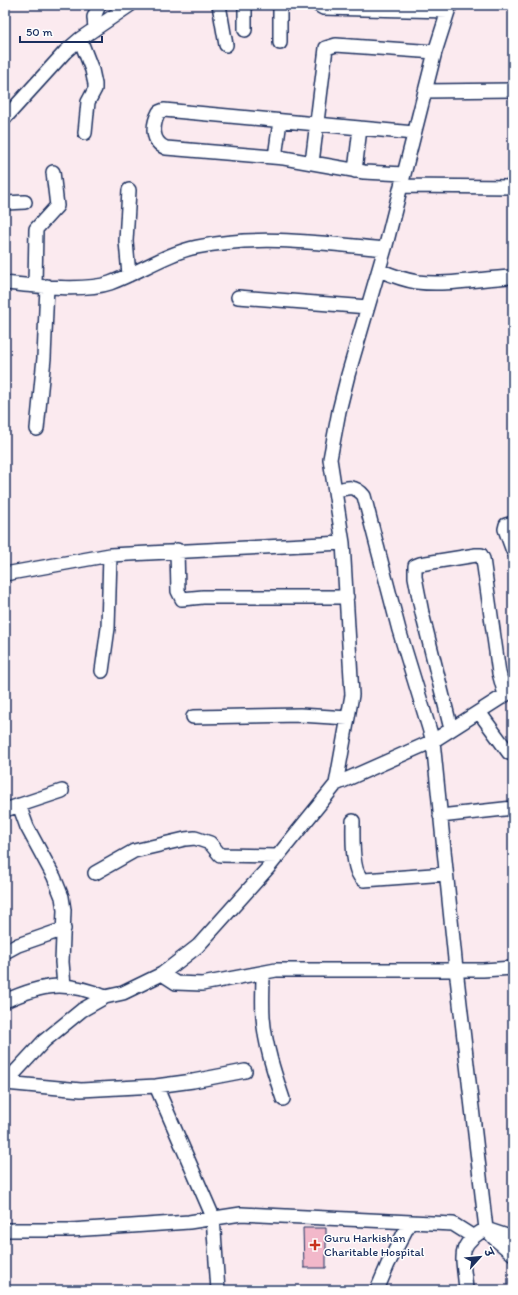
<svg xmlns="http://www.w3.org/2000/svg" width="518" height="1295" font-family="Itim,'Playpen Sans Deva',sans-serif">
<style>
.building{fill:#f2b8ca;stroke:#1b2f5e}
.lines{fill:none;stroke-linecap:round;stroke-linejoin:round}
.minor-casing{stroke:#1b2f5e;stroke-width:16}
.minor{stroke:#fff;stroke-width:13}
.poi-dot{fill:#c8321e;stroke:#fff;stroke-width:1.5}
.labels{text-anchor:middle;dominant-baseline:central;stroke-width:3;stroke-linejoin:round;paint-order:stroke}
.poi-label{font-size:12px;fill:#1b2f5e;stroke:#fff;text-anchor:start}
</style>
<rect width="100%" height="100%" fill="#fbeaef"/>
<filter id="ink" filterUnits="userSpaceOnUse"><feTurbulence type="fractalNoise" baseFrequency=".025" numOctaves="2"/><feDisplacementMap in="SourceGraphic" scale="8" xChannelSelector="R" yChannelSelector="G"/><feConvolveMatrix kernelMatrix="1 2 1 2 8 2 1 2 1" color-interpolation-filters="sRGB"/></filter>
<g filter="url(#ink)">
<path class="building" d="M303 1228H326V1268H304Z"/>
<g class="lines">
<defs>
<path id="minor" d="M219 5 226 45
M318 5 323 8 448 11
M95 29 94 17 99 5
M245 30V5
M80 39 92 70 95 84V89L88 102 85 133
M280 43V5
M425 91 513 90
M5 118 65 52 80 39 130 5
M275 157 280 121
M312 163 326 48 336 45 435 52
M355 171 360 128
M404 174 364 172 284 158 166 148C151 142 152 125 159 112L164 110 414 133
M401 186 513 187
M129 190 126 241 129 275
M5 203 25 202
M379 270C391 275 404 280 417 282 448 286 481 278 513 277
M5 283C33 286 84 292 110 283 140 272 167 253 197 247 259 234 322 243 384 249
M35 286 36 229 57 206 53 172
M238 297 368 307
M37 429 44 358 47 286
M335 491C348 487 355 485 364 496L399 630 433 741 513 690
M513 523 506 525 505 529 513 551
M177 550 178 591 182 599 203 597H347
M5 574 110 555 343 543
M102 671 108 628 110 555
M479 712 509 753 513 754
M193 717 300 715 348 718
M451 729 422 613 415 577V566L420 564 476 555H481L483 559 499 673 505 695
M336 784 433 741 456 969 486 1229 494 1238 513 1254
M19 805 27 827 54 877 62 897 64 910 62 962 64 986
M5 810 62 791
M440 816 513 808
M353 821C353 834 351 874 364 880L446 874
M95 873 134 851 185 839 195 838 210 843 220 855 278 856
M5 952 18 945 64 929
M263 973C263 987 262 1002 263 1017 265 1045 274 1072 283 1099
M162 974 176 983 202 984 276 970H483L513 968
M5 1001C43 984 66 980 105 997
M5 1083 44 1041 82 1010 105 997 123 993 162 974 198 946 268 868 336 784 352 695 343 543 330 459 339 411 348 375 386 245 435 52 450 5
M5 1083 81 1090 156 1086 193 1081 245 1071
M156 1086 213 1217 218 1290
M5 1230H71L132 1226 189 1222 241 1214 453 1224 472 1236
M377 1290 388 1264 410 1222
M466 1290C464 1258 454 1246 486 1229L513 1238"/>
</defs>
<use href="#minor" class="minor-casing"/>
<use href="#minor" class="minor"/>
</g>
</g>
<path class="poi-dot" d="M313 1239h4v4h4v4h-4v4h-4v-4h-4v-4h4z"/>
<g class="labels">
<g class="poi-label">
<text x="324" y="1238">Guru Harkishan<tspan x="324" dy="14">Charitable Hospital</tspan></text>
</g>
</g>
<rect width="518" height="1295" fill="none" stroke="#fff" stroke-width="20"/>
<rect x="10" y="10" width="498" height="1275" fill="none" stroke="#1b2f5e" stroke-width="1.5" filter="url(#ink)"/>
<g transform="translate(480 1257) rotate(63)" stroke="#ffffff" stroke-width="3" paint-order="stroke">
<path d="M0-3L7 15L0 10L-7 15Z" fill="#1b2f5e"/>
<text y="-6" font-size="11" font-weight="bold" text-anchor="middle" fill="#1b2f5e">उ</text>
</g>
<path d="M20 36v6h82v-6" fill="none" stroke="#1b2f5e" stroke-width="2"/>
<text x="26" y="36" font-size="12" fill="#1b2f5e" stroke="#ffffff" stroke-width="3" paint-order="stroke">50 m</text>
</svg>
